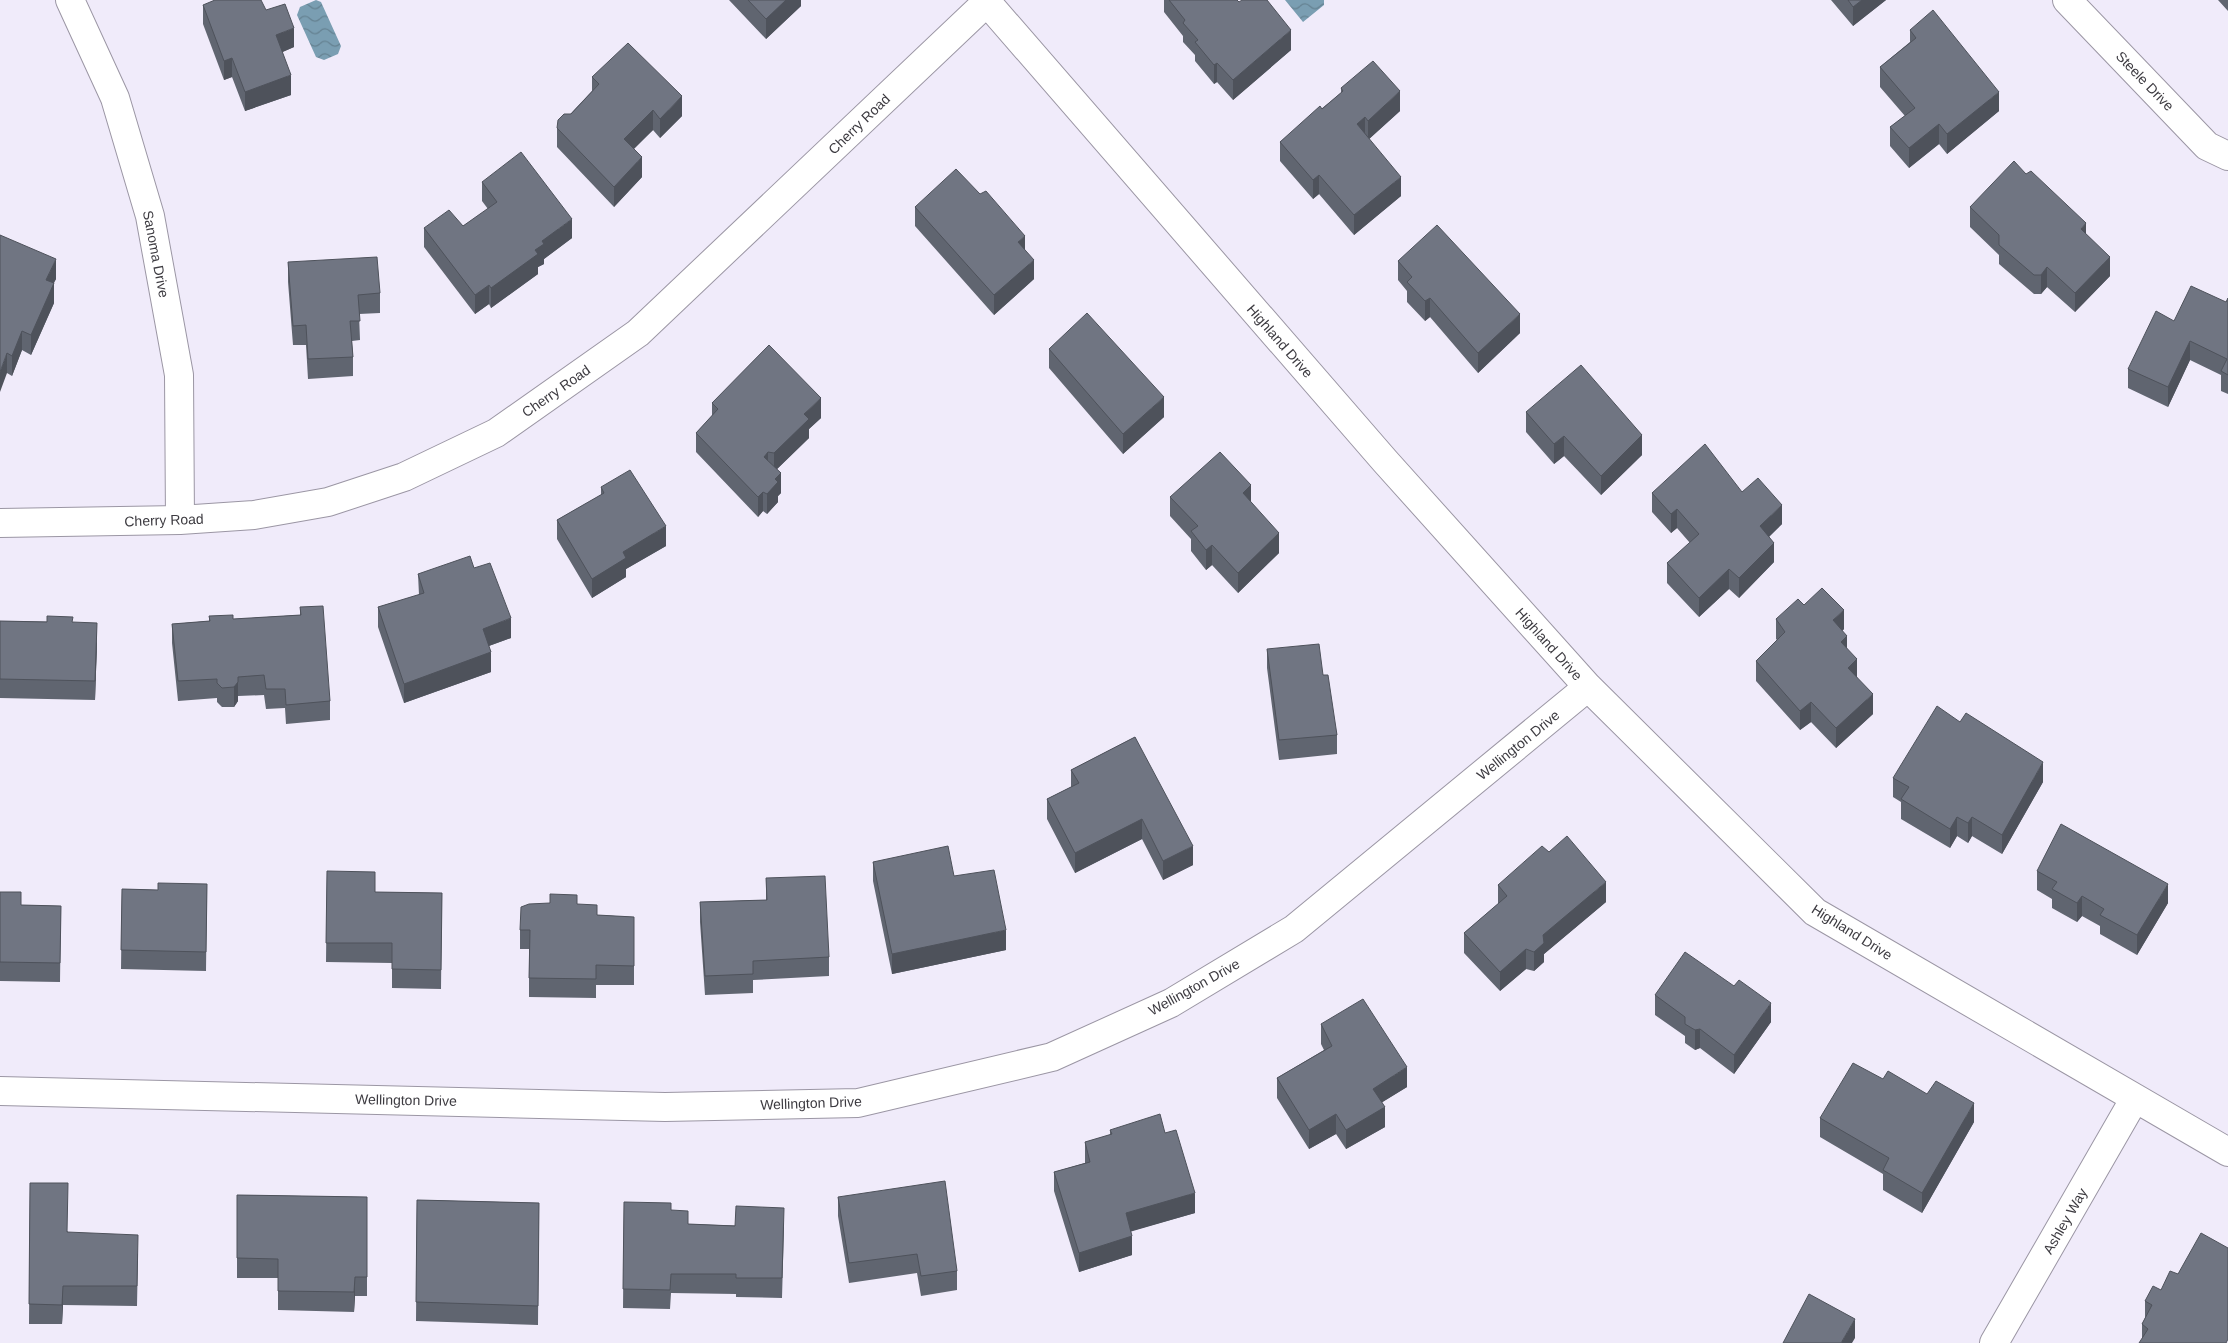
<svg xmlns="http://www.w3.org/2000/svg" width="2228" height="1343" font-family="Helvetica,sans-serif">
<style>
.water{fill:url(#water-waves)}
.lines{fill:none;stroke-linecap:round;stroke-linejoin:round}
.street-casing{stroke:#9b96a4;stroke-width:30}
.street{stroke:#fff;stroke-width:28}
.wall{fill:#606570}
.shaded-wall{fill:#4e525b}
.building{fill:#707582;stroke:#4e525b}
.labels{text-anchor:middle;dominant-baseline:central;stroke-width:5;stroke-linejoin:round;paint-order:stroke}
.street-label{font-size:14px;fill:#3d3b41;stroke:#fff}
</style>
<defs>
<pattern id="water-waves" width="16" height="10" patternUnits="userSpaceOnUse" patternTransform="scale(1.25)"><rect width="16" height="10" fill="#7a9eb2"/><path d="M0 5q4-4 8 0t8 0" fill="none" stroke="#658292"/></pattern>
</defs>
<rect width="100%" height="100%" fill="#f0ebfa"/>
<path class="water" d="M316 0 321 2 341 46 338 54 324 60 316 57 297 15 300 7Z
M1285 0H1324V5L1303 22Z"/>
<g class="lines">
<defs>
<path id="street" d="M70 0 115 98 150 216 179 375 180 520
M985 0 1385 461 1588 687 1815 912 2228 1152
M2067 0 2207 146 2228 156
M0 523 180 520 254 515 328 502 404 477 496 433 638 333 989 0
M0 1091 665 1107 858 1103 1052 1057 1171 1003 1294 929 1588 687
M1994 1343 2135 1098"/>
</defs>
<use href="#street" class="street-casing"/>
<use href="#street" class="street"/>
</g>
<path class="wall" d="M729 0H801V6L766 39Z
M1164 0H1237L1291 50 1233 100 1217 82 1214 84 1195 61V55L1183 42V36L1164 12Z
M1831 0H1886L1853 26Z
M2218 0H2228V11Z
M203 5 266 10 294 47 282 52 291 95 245 111 232 77 224 80 203 24Z
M1910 30 1999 111 1947 154 1939 144 1909 168 1890 146V127L1905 116 1880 87V67L1910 42Z
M592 77 682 116 660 138 653 130 633 149 642 177 614 207 557 147V128L592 91Z
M1341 88 1400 111 1369 139 1401 196 1354 235 1319 194 1313 199 1280 161V142L1341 93Z
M2026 174 2086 234 2110 276 2075 312 2047 287 2041 294H2034L1999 264V255L1970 227V207Z
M482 182 572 238 544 259V264L538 267V274L491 308 489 304 475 314 424 247V228L463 226 488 209 482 201Z
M915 207 1025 250 1034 279 994 315 915 226Z
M0 235 56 279 53 283 54 303 31 355 22 350 12 376 7 373Z
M1398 261 1520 333 1478 373 1430 317 1425 321 1407 302V291L1398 280Z
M288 262 380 293V313L359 314 360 340 352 341 353 357V376L308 379 306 345H293L288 282Z
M2228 298V394L2221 391V375L2190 360 2168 407 2128 388V369L2174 321 2226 302Z
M1049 349 1164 417 1123 454 1049 368Z
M712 403 821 418 809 429V438L777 469 781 493 778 496V502L767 514 763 511 758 517 696 452V433L712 416Z
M1526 412 1642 455 1601 495 1564 456 1554 464 1526 432Z
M601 487 666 546 626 569V577L592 598 557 539V520L601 495Z
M1742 492 1782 524 1769 537 1774 562 1739 598 1729 589 1699 617 1667 583V563L1690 543 1677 528 1671 533 1652 512V493Z
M1170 497 1251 502 1279 553 1238 593 1212 565 1206 570 1191 551V539L1170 516Z
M474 568 511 638 489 646 491 672 404 703 378 627V607L419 595 418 574Z
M1804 605 1844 629 1842 631 1847 648 1857 677 1873 714 1836 748 1811 722 1800 730 1756 681V661L1777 640 1776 639V619Z
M300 607 330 701V720L286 724 285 708 266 709 264 695 238 696V701L234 707H222L217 702V698L178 701 172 643V624L209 621V616L233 619 300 615Z
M0 621 73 622 97 643 95 700 0 698Z
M1267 649 1323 675 1337 735V754L1279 760 1267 668Z
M1135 737 1193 865 1163 880 1142 839 1075 873 1047 819V799L1071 787V770Z
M1893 778 2043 782 2002 854 1972 836 1968 843 1957 836 1950 848 1901 819V802L1893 797Z
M1549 852 1606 902 1544 954V962L1534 971 1526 969 1500 991 1464 953V933L1498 904V885Z
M873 862 954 876 1006 950 892 974 873 881Z
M327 871 375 892 442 893 441 989 392 988V963L326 962Z
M2037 871 2168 903 2137 955 2100 934V926L2082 916 2077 922 2052 908V899L2037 890Z
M766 878 829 957V976L753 980V993L705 995 700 922V902L766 900Z
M207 884 206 971 121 969 122 889 158 890Z
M0 892 21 905 61 906 60 982 0 981Z
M577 904 597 915 634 917V985H596V998L529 997V949H520V930Z
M1734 986 1771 1022 1734 1074 1700 1048 1695 1050 1685 1043V1036L1655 1015V995Z
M1321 1024 1407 1087 1382 1102 1385 1127 1346 1149 1336 1134 1309 1149 1277 1098V1078L1324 1050 1321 1044Z
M1883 1079 1974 1122 1922 1213 1883 1190V1174L1820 1137V1118Z
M1110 1130 1165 1133 1195 1213 1131 1231 1132 1255 1079 1272 1054 1191V1172L1085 1163V1142L1110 1135Z
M30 1183 68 1232 138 1254 137 1306 63 1305 62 1324H29Z
M237 1195 367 1197V1296H355L354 1312 278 1310V1278H237Z
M838 1197 957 1271V1290L921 1296 917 1273 849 1283 838 1216Z
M417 1200 539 1203 538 1325 416 1321Z
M624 1202 671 1210 688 1224 784 1227 782 1298 736 1297V1294L671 1293 670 1309 623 1308Z
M2228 1248 2142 1339V1324L2145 1318V1301L2161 1290 2178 1274Z"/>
<path class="shaded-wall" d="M786 0H801V6L766 39V19Z
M1862 0H1886L1853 26V7Z
M294 28V47L276 55V35Z
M1291 30V50L1233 100V80Z
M232 58V77L224 80V61Z
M1217 63V82L1214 84V65Z
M291 75V95L245 111V92Z
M1400 91V111L1368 140V121Z
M1999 92V111L1947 154V134Z
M682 96V116L660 138V119Z
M653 110V130L624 159V139Z
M1365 117V136L1357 124Z
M1939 124V144L1909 168V148Z
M642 157V177L614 207V187Z
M1319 175V194L1313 199V180Z
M1401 177V196L1354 235V215Z
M572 219V238L544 259V264L538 267V274L491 308V288L535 250 542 241Z
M2086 223V242L2081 229Z
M1025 236V255L1018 242Z
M2110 257V276L2075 312V293Z
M56 259V279L46 299V280Z
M1034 260V279L994 315V295Z
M2047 267V287L2041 294V275Z
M54 283V303L31 355V335Z
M489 285V304L475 314V295Z
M1430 298V317L1425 321V301Z
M1520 314V333L1478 373V353Z
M22 331V350L12 376V356Z
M2190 341V360L2168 407V387Z
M7 353V373L0 392V372Z
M1164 397V417L1123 454V434Z
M821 398V418L809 429V438L774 472V453L804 414Z
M1642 435V455L1601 495V476Z
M1564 436V456L1554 464V444Z
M768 452V472L764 457Z
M781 473V493L778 496V502L767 514V494L775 479Z
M1251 485V505L1243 493Z
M763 492V511L758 517V497Z
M1782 505V524L1760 545V526Z
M1677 509V528L1671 533V514Z
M666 526V546L626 569V577L592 598V579L623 552Z
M1279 533V553L1238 593V573Z
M1774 543V562L1739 598V578Z
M1212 545V565L1206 570V550Z
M1729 569V589L1699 617V598Z
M1844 610V629L1833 639V620Z
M511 618V638L483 648V629Z
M97 623V643L95 700V681Z
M1847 636V656L1841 642Z
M491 652V672L404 703V684Z
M1857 659V679L1848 668Z
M238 682V701L234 707V687Z
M1873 694V714L1836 748V728Z
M1811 702V722L1800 730V711Z
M2043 762V782L2002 854V835Z
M1957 817V836L1950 848V829Z
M1972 817V836L1968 843V823Z
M1142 819V839L1075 873V853Z
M1193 846V865L1163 880V861Z
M1606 882V902L1544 954V962L1534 971V952L1543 935Z
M2168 884V903L2137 955V935Z
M2082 896V916L2077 922V903Z
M1006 930V950L892 974V954Z
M1526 949V969L1500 991V972Z
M1771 1003V1022L1734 1074V1055Z
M1700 1029V1048L1695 1050V1030Z
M1407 1067V1087L1373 1108V1089Z
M1974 1103V1122L1922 1213V1193Z
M1385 1107V1127L1346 1149V1130Z
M1336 1114V1134L1309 1149V1130Z
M1195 1193V1213L1126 1233V1213Z
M1132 1236V1255L1079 1272V1253Z
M355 1277V1296L354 1312V1292Z
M63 1286V1305L62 1324V1305Z
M1855 1319V1338L1852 1343H1841Z"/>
<path class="building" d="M215 0H261L266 10 285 4 294 28 276 35 291 75 245 92 232 58 224 61 203 5Z
M748 0H786L766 19Z
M1169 0H1237L1239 2 1242 0H1267L1291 30 1233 80 1217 63 1214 65 1195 42 1198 40 1183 23 1185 20Z
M1848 0H1862L1853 7Z
M1933 10 1999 92 1947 134 1939 124 1909 148 1890 127 1915 108 1880 67 1916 38 1910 30Z
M628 43 682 96 660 119 653 110 624 139 642 157 614 187 557 128 558 120 564 114H571L599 84 592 77Z
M1373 61 1400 91 1368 121 1365 117 1357 124 1401 177 1354 215 1319 175 1313 180 1280 142 1320 106 1322 109 1343 91 1341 88Z
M521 152 572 219 542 241 544 244 535 250 538 254 491 288 489 285 475 295 424 228 449 210 463 226 497 202 482 182Z
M2014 161 2026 174 2031 171 2086 223 2081 229 2110 257 2075 293 2047 267 2041 275H2034L1999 245V235L1970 207Z
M956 169 980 194 986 191 1025 236 1018 242 1034 260 994 295 915 207Z
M1437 225 1520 314 1478 353 1430 298 1425 301 1407 282 1412 277 1398 261Z
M0 235 56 259 46 280 54 283 31 335 22 331 12 356 7 353 0 372Z
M377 257 380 293 358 295 360 321H350L353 357 308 359 306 325 293 326 288 262Z
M2191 286 2226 302 2228 298V375L2221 371 2227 359 2190 341 2168 387 2128 369 2156 311 2174 321Z
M1087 313 1164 397 1123 434 1049 349Z
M769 345 821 398 804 414 809 419 774 453 768 452 764 457 781 473 775 479 778 482 767 494 763 492 758 497 696 433 718 409 712 403Z
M1581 365 1642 435 1601 476 1564 436 1554 444 1526 412Z
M1705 444 1742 492 1758 478 1782 505 1760 526 1774 543 1739 578 1729 569 1699 598 1667 563 1699 534 1677 509 1671 514 1652 493Z
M1220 452 1251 485 1243 493 1279 533 1238 573 1212 545 1206 550 1191 531 1198 526 1170 497Z
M630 470 666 526 623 552 626 558 592 579 557 520 604 493 601 487Z
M470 556 474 568 490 563 511 618 483 629 491 652 404 684 378 607 424 593 418 574Z
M1822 588 1844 610 1833 620 1847 636 1841 642 1857 659 1848 668 1873 694 1836 728 1811 702 1800 711 1756 661 1785 632 1776 619 1798 599 1804 605Z
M323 606 330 701 286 705 285 689H266L264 675 238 677V682L234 687 222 688 217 683V679L178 681 172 624 210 621 209 616 233 615V619L301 615 300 607Z
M47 616 73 617 72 622 97 623 95 681 0 679V621L47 622Z
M1319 644 1323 675H1328L1337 735 1279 740 1267 649Z
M1937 706 1960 722 1966 713 2043 762 2002 835 1972 817 1968 823 1957 817 1950 829 1901 799 1909 787 1893 778Z
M1135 737 1193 846 1163 861 1142 819 1075 853 1047 799 1079 783 1071 770Z
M2061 824 2168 884 2137 935 2100 915 2104 909 2082 896 2077 903 2052 889 2057 882 2037 871Z
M1567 836 1606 882 1543 935 1544 943 1534 952 1526 949 1500 972 1464 933 1507 896 1498 885 1542 846 1549 852Z
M948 846 954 876 994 870 1006 930 892 954 873 862Z
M327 871 375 872V892L442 893 441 970 392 969V943H326Z
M825 876 829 957 753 961V974L705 976 700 902 767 900 766 878Z
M158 883 207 884 206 952 121 950 122 889 158 890Z
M0 892H21V905L61 906 60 963 0 962Z
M550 894 577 895V904L597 905V915L634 917V966L596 965V979L529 978 530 930H520L521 907 529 904 550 903Z
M1685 952 1734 986 1739 980 1771 1003 1734 1055 1700 1029 1695 1030 1685 1024V1017L1655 995Z
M1363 999 1407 1067 1373 1089 1385 1107 1346 1130 1336 1114 1309 1130 1277 1078 1332 1046 1321 1024Z
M1853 1063 1883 1079 1888 1071 1927 1094 1936 1081 1974 1103 1922 1193 1883 1170 1889 1158 1820 1118Z
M1160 1114 1165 1133 1176 1130 1195 1193 1126 1213 1132 1236 1079 1253 1054 1172 1090 1162 1085 1142 1112 1134 1110 1130Z
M945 1181 957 1271 921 1276 917 1254 849 1263 838 1197Z
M30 1183H68L67 1232 138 1235 137 1286H63L62 1305 29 1304Z
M237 1195 367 1197V1277H355L354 1292 278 1291V1259L237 1258Z
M417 1200 539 1203 538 1306 416 1302Z
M624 1202 671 1203V1210L688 1211V1224L735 1226 736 1206 784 1208 782 1278H736V1274H671L670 1290 623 1289Z
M2201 1233 2228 1248V1339L2226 1343H2139L2148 1329 2142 1324 2152 1305 2145 1301 2153 1286 2161 1290 2170 1271 2178 1274Z
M1809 1294 1855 1319 1841 1343H1783Z"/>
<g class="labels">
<g class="street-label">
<text transform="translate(2145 81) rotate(46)">Steele Drive</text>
<text transform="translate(859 124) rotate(-44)">Cherry Road</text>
<text transform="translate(156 254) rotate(79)">Sanoma Drive</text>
<text transform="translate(1280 341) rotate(49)">Highland Drive</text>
<text transform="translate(556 391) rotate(-35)">Cherry Road</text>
<text transform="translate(164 520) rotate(-2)">Cherry Road</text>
<text transform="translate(1549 644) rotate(48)">Highland Drive</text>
<text transform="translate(1518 745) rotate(-39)">Wellington Drive</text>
<text transform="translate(1852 932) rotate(32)">Highland Drive</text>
<text transform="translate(1194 987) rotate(-29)">Wellington Drive</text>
<text transform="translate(406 1100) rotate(1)">Wellington Drive</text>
<text transform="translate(811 1103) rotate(-2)">Wellington Drive</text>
<text transform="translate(2065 1221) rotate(-60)">Ashley Way</text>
</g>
</g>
</svg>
